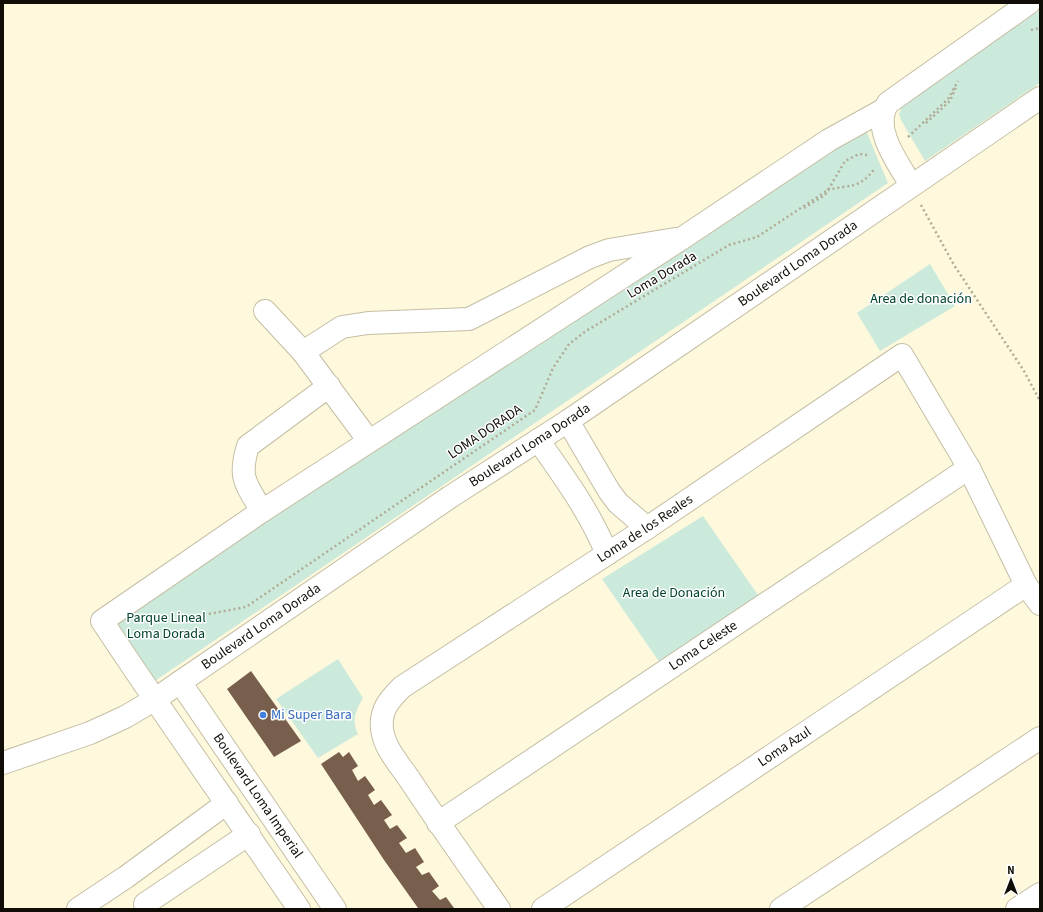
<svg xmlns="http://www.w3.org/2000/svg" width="1043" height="912" font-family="'Source Sans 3',sans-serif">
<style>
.green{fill:#cceadb}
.building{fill:#785e4c}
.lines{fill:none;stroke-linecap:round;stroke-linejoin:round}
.minor-casing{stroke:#c4bea4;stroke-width:24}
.path{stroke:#b0ab96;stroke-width:2.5;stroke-dasharray:2 3;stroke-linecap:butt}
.minor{stroke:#fff;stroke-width:22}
.shop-dot{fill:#3f7fe0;stroke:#fff;stroke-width:1.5}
.labels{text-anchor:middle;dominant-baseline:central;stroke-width:3;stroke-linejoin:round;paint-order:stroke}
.street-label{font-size:14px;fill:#0f0d05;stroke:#fff}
.park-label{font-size:14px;fill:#00432c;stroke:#fff}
.shop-label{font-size:14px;fill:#366cbe;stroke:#fff;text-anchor:start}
</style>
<rect width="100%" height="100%" fill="#fef8dd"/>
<path class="green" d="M1040 10V83L925 161 901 120 899 114 902 106 907 101Z
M862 121 888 183 152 683 108 617Z
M930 264 955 306 880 351 857 313Z
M703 516 758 595 660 663 602 579Z
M338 659 363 698C356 710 351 721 358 734L318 758 276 699Z"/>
<path class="building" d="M251 671 301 741 274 757 227 689Z
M339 752 343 757 349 752 358 766 352 770 358 781 365 776 375 790 368 795 374 805 381 800 392 815 384 820 390 829 397 825 407 838 399 843 406 853 415 848 424 862 416 867 422 875 429 872 439 886 432 891 440 900 446 897 454 908H418L384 860 321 764Z"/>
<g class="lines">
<defs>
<g id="minor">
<path d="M911 185C898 163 871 128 888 103L1029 3"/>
<path d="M265 311 303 352 369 441"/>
<path d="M303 352 342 327 368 323 469 319 590 257 609 250 675 239"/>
<path d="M568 421 609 491 618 503 647 528"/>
<path d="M538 440C564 477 590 512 607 554"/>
<path d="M262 511C246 484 238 478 248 446L329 386"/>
<path id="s1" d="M180 682 335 909"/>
<path id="s2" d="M3 763 90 733 125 717 154 700 450 497 568 421 1040 98"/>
<path id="s3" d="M438 823 969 468"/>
<path d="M145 904 249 834"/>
<path d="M78 909 126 877 227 803"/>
<path d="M299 909C234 813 166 718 102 621L262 511 684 237 829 140 883 110"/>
<path id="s4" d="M499 909C469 866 439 824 410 780 400 765 384 748 382 729 380 710 389 700 402 687L647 528 902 355 969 468 1026 585 1040 604"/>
<path id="s5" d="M543 909 1026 585"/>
<path d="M781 909 1040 738"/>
<path d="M1017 909 1040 894"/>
</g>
</defs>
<use href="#minor" class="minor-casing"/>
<path class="path" d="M1031 30 1040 28
M926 123 950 101 956 87
M908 137 948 99 958 81
M921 205 954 265 1024 371 1040 401
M804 208 825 195 828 190C850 184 859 190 875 168
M186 623 198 616 246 607 535 410 553 368 569 344 586 331 729 245 757 237 828 190 845 161 859 154 868 155"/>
<use href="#minor" class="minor"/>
</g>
<circle class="shop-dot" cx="263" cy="715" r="4"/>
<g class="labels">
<g class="street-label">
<text stroke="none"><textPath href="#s2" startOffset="942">Boulevard Loma Dorada</textPath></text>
<text transform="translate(662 275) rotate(-31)">Loma Dorada</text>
<text transform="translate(485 432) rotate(-34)">LOMA DORADA</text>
<text stroke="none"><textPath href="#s2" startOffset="618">Boulevard Loma Dorada</textPath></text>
<text stroke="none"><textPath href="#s4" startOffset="554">Loma de los Reales</textPath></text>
<text stroke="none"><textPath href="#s2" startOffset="294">Boulevard Loma Dorada</textPath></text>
<text stroke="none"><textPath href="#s3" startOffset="319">Loma Celeste</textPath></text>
<text stroke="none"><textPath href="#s5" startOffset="291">Loma Azul</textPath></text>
<text stroke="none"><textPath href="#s1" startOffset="138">Boulevard Loma Imperial</textPath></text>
</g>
<g class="park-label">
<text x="921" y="299">Area de donación</text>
<text x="674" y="593">Area de Donación</text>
<text x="166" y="618">Parque Lineal<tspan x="166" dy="16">Loma Dorada</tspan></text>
</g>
<g class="shop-label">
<text x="271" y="715">Mi Super Bara</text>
</g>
</g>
<rect width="1043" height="912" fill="none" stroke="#0f0d05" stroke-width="8"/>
<g transform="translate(1011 880)" stroke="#ffffff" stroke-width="3" paint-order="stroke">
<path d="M0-3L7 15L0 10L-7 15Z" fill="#0f0d05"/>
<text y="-6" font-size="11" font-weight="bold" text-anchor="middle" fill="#0f0d05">N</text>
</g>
</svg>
